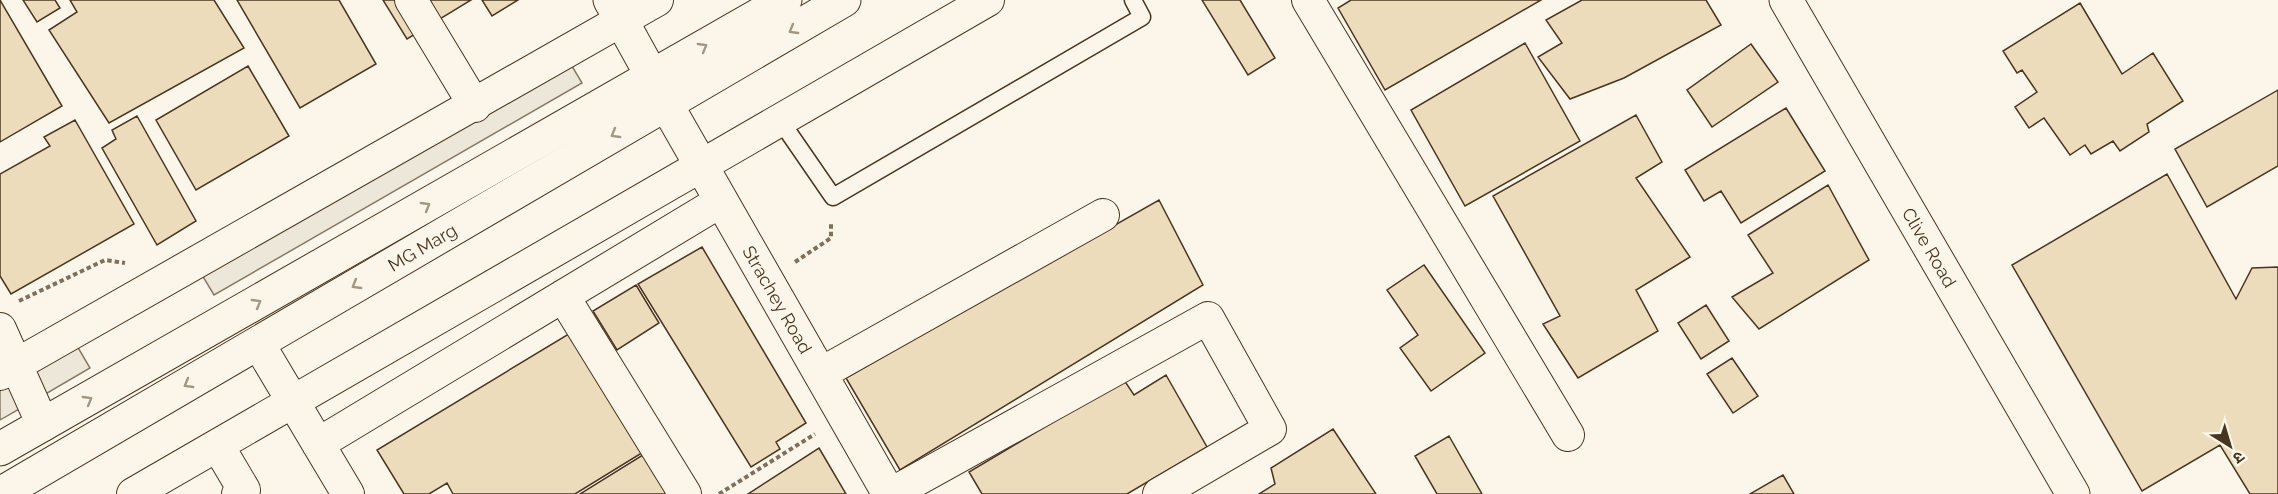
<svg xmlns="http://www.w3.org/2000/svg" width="2278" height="494" font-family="Raleway,'Noto Sans Devanagari',sans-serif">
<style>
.parking{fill:#ede7d9;stroke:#887966;stroke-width:1.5}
.building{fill:#ecdcbc;stroke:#4a3520;stroke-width:1.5}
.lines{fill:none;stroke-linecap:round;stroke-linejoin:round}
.lane-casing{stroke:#4a3520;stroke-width:19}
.street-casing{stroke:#4a3520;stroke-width:34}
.secondary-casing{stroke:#4a3520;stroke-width:35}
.path{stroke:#7f6f5c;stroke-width:4;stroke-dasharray:4.5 3;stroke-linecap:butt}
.lane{stroke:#fbf6e9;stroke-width:16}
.street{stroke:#fbf6e9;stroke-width:32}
.secondary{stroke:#fbf6e9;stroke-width:33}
.oneway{stroke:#a29684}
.labels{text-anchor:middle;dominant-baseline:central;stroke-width:4.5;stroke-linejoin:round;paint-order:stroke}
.street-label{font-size:18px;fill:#4a3520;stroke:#fbf6e9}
</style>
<rect width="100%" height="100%" fill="#fbf6e9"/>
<path class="parking" d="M569 61 582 83 214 295 199 270Z
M73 339 90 368 37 399 20 370Z
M0 379 28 404 0 420Z"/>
<path class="building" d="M0 0 62 106 0 142Z
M23 0H55L60 8 37 22Z
M70 0H214L244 48 109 123 49 30 77 12Z
M237 0H339L376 64 300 108Z
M383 0H471L407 39Z
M482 0H518L492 16Z
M1202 0H1240L1275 58 1248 75Z
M1351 0H1541L1385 90 1338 8Z
M1582 0H1706L1721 25 1624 78 1570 99 1538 57 1562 43 1546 20Z
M2080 3 2122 74 2153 53 2183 101 2147 124 2149 132 2120 151 2113 141 2091 154 2085 145 2070 155 2044 118 2029 128 2015 107 2037 92 2022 70 2017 73 2003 51Z
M1525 43 1580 141 1465 206 1411 110Z
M1751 44 1778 82 1712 127 1687 90Z
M248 66 289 136 196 190 156 120Z
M2278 90V166L2207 207 2175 149Z
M1786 108 1825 171 1741 223 1721 191 1704 201 1685 170Z
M1636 115 1662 162 1636 178 1690 257 1636 290 1658 331 1578 378 1543 324 1560 316 1493 196Z
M137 116 196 221 157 245 102 148 116 139 112 130Z
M75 120 134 224 11 294 0 276V174L50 146 44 137Z
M2167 174 2236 299 2252 268 2278 267V494H2250L2220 445 2142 491 2012 265Z
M1828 185 1869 260 1759 329 1732 297 1773 273 1748 235Z
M1159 200 1203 285 900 470 846 378Z
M702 247 806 423 776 442 780 449 751 467 638 284Z
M1424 265 1485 353 1431 391 1400 348 1418 335 1387 290Z
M636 285 659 323 617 350 593 311Z
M1706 305 1729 341 1701 359 1678 323Z
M572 332 645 451 575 494H453L447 483 429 494H404L377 450Z
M1732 358 1758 396 1733 413 1707 374Z
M1166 375 1207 447 1127 494H982L969 472 1124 380 1134 395Z
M1333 429 1376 494H1259L1275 484 1271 468Z
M1449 436 1482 494H1437L1415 456Z
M819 448 846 494H748Z
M646 453 671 494H580Z
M1783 475 1794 494H1750Z"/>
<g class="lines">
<defs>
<path id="lane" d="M780 120 833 197 1142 17 1133 0"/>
<path id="street" d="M411 0 475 106
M1308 0 1568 435
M563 296 685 494
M0 329 43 425
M258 343 348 494
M0 374 657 0
M820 374 1103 215
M318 444 721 201
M218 446 244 490 238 494
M133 494 988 0
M891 494 1208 318 1270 429 1159 494"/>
<g id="secondary">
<path d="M610 0 652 76"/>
<path id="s1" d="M1786 0 2073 494"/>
<path id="s2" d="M666 104 889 494"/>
<path d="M0 449 785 0"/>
<path id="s3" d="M0 494 844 0"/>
</g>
</defs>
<use href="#lane" class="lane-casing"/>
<use href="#street" class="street-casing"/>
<use href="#secondary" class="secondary-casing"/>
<path class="path" d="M795 262 831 238V223
M19 301 105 260 125 263
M719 494 815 434"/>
<use href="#lane" class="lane"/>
<use href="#street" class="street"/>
<use href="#secondary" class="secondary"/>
</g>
<defs><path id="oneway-chevron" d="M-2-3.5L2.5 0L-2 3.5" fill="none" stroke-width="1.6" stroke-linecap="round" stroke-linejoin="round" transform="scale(1.5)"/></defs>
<g class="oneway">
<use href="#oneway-chevron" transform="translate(793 30) rotate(150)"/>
<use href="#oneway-chevron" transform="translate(703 47) rotate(-30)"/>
<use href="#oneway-chevron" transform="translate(615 134) rotate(150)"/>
<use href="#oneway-chevron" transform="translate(426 206) rotate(-30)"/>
<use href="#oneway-chevron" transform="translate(356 285) rotate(150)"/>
<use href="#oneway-chevron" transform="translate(257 303) rotate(-30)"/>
<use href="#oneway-chevron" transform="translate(188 384) rotate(150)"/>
<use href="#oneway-chevron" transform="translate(88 400) rotate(-30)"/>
</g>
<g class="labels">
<g class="street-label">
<text stroke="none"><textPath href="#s3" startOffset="489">MG Marg</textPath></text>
<text stroke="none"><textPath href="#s1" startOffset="286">Clive Road</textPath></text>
<text stroke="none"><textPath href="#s2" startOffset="225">Strachey Road</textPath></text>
</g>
</g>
<g transform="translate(2230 446) rotate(143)" stroke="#fbf6e9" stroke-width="4.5" paint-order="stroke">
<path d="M0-4.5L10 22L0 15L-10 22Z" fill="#4a3520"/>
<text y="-9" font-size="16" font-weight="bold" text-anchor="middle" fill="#4a3520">उ</text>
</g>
</svg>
